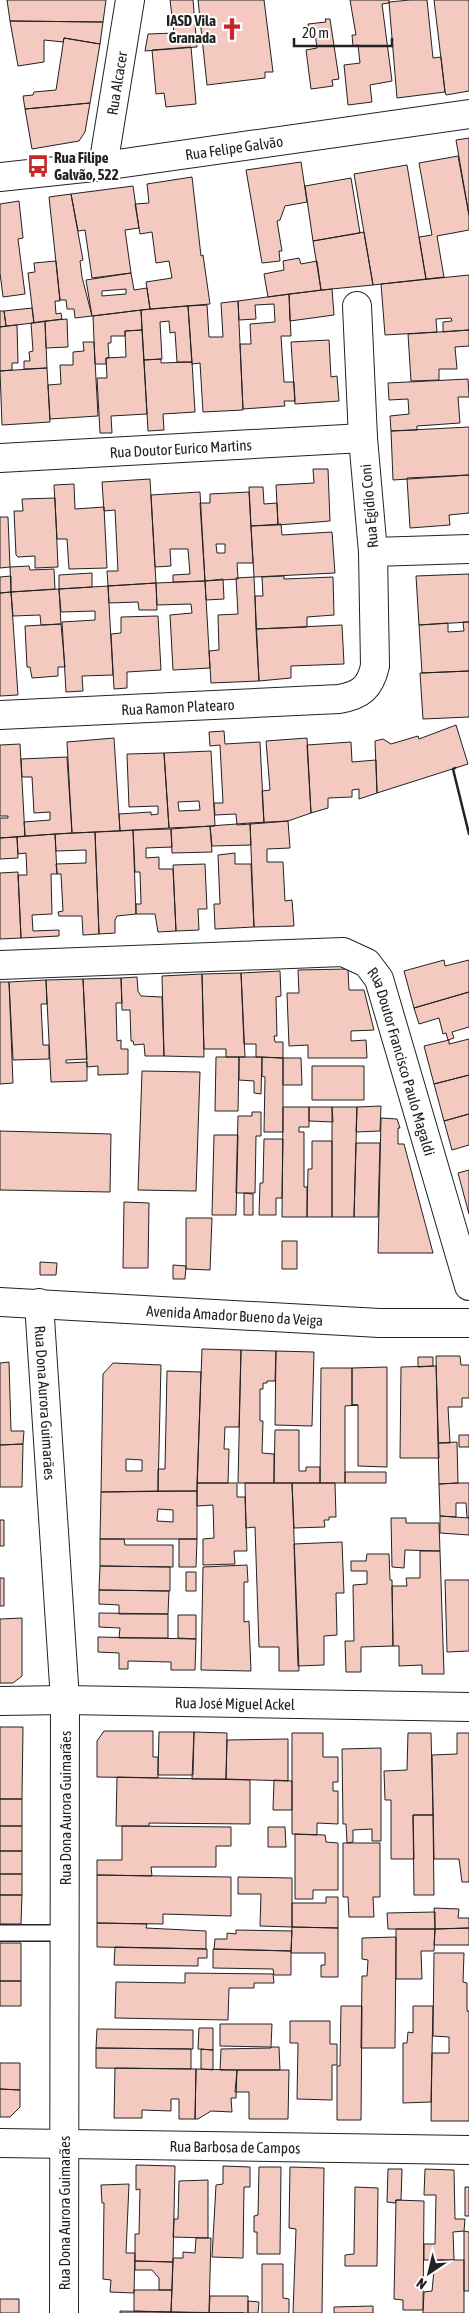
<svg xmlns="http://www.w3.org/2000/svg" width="469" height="2313" font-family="'Asap Condensed',sans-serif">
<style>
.building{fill:#f3c9c0;stroke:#222;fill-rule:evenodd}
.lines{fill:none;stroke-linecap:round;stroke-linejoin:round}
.service-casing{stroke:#222;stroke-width:18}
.minor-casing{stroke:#222;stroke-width:30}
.tertiary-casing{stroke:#222;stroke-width:30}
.secondary-casing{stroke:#222;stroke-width:30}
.service{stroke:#fff;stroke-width:15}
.minor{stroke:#fff;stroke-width:28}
.tertiary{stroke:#fff;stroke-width:28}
.secondary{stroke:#fff;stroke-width:28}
.wall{stroke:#222;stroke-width:2.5}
.labels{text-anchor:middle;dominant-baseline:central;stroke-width:4;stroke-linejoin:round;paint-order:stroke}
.poi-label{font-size:15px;font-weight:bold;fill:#222;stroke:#fff;text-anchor:end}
.street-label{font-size:15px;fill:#222;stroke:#fff}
</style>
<rect width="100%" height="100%" fill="#fff"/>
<path class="building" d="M7 0H106L103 22 10 21Z
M170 0H193L197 47 145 51 148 34 174 33Z
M198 0H264L273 72H265V78L207 85Z
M350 0H389V3L382 4 392 81 370 85 372 102 348 105 344 65 360 63 358 45 353 46 352 35H356Z
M410 0H427L433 58 441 57 445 92 397 98 389 2Z
M434 0H469V91L446 95 445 92Z
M325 19H330L339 79 332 80 333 86 311 89 306 50 317 48 315 33 310 34 308 24 326 22Z
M10 21 103 22 100 44 64 38 63 42 44 40V62L18 66Z
M64 38 100 44 90 103 25 109 23 96 33 95 34 92 56 90Z
M191 47 196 104 166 107 164 93 156 94 152 50Z
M90 103 85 132 79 141 32 149 25 109Z
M469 138V215L456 140Z
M458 156 469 215V230L437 236 444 277 426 279 419 237 432 235 419 163Z
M301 162 307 202 285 206 280 220 277 221 282 251H279L280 261 262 263 246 170Z
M407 165 426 279 373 285 354 174Z
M192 177 201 256 203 255 210 304 150 309 146 282 172 278 169 261 156 263 152 232 140 234 135 204 149 203 147 184Z
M351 178 360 233 313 241 305 186Z
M133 186 139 228 125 230 131 273 92 278 85 230 78 231 71 194Z
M71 194 83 260 80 261 82 277 92 316 75 318 74 309H67L66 300H60L49 197Z
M19 201 23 238 18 239 25 294 3 297 0 273V204Z
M364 232 373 285 321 290 313 241Z
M299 258 301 264 317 261 321 290 268 297 264 274 284 270 283 261Z
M56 261 60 301H55L56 314 61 313 62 319 34 323 28 273 35 272 34 263Z
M131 273 134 290 147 288 150 309 92 316 86 280ZM126 289V294L102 296V291Z
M469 275V330L443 332V322L452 321 451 318 436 319 437 332 385 335 381 284Z
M332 289 334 315 290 321 289 294Z
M289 294 291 336H281L284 382H294L295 401H284L285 406 243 409 240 344H251L250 324 275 322 274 304 255 305 256 319 239 320 238 301Z
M238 301 243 410 203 412 200 363 192 364 188 306 207 305 209 337H223L221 303Z
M188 306 192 362H177L175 332 170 333 169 321 160 322 162 359 144 360 141 310Z
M32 308 34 323 6 326 4 311Z
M141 310 142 330 125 331V336H111V343H108L109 358H106V364H95L93 316Z
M0 311H4L6 326 0 327Z
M67 319 68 347 46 348 45 321Z
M45 321 47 368 24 369V361H30L29 352 33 351 31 323Z
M17 325 18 363H12V370L0 371V327Z
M142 330 147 414 111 416 112 433H100L97 378H107L106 358 126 357 125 331Z
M469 330V346L455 347 457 369H439V380L411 381 408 334Z
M329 340 331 377 337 376 339 401 295 404 291 342Z
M83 342H94L98 416 50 419 48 385 61 384 60 365H73V352L84 351Z
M161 359V363L192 362 195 412 163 414 164 430 148 431 144 360Z
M47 368 50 422 2 425 0 371Z
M468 379 469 397H458L460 423 417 426V430L391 431 390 416 409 414 408 399 389 400 388 383Z
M469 427V475L393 480 391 431Z
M313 469H328L330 521 278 525 276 485 314 483Z
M469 475V513L449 515 450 525 410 528 407 478Z
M150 479 156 583 108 586 107 571H118L115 510 104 511 102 482Z
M74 484 75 509 104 507 107 568 69 569 67 539H57L54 485Z
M249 487H263L264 504 277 503 278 525 251 526Z
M200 492 205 581 173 582V575L190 574 188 549H170L171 566 155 567 151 495Z
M249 492 253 563H237L238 579 205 581 200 503H210V494ZM216 544H225V553H217Z
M55 498 58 567 35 568V556L18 557 16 555 14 511H23L22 499Z
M0 517H8L10 567 0 568Z
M281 524 282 535 332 532 335 573 254 577 251 526Z
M29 566 30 570 54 569 55 589 11 592 10 567Z
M92 573V587L59 589V575Z
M469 574V622L419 625 416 576Z
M11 576V592L0 593V577Z
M284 576V579L333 577 334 615 307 617V627L256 629 255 596H263L262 577Z
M254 577 259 681 211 683 209 651 219 650 218 615 238 614 236 578Z
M223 579 224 599 206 600 205 581Z
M205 581 210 668 173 670 170 615 192 613 191 604 157 605 156 583Z
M156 583 157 610H139L138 602 109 603 108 586Z
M108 586 113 675 82 676 83 691 66 692 62 622 95 620V611L61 612 59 589Z
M59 589 61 624 41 625 40 615 13 616 11 592Z
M11 592 18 695 0 696V593Z
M158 616 161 670 127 672V688L114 689 111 634 121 633V617Z
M463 622H469V671L422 673 419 625 448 623V632L464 631Z
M61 624 65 667H58V676L32 678 30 667H27L25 626Z
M342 625 344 664 291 666V678L259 681 256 629Z
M469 671V717L423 719 420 673Z
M456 725 468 764 377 793 375 741 383 739 391 744 418 736 419 739Z
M224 731 225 744 260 742 264 823 237 825 236 814 215 815 214 803H223L220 745 210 746 209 732Z
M114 738 120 831 72 833 67 742Z
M307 738 311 813 288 821 264 823 262 791 270 790 266 741Z
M351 742 352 762 376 760 377 793 359 799V789L352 790V797L328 798V808L311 813 307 745Z
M20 744 25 836 0 838V818H8V816H0V745Z
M211 751 215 826 169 828 164 753ZM199 801 200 810 179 811 178 802Z
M164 753 169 828 120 831 119 814 151 812V815L158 814V806L129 807 127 754Z
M67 757 72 833 25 836 24 822 50 820V812L34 813 32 777H22L21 759Z
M288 821 290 848 267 849V862H283L285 901 292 900 294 926 254 927 250 823Z
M250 823 251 845 212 846 210 826Z
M210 826 212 852 172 853 171 829Z
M171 829 172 847 146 848V858L159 857V869H173L176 931 158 932 155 914H136V904H141L140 872H135L133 830Z
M133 830 136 914 117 916 115 920V933L99 934 95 832Z
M95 832 99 934 83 935 82 916H59L58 912 63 911 61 874H57L56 864 86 863V850L56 851 55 834Z
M55 834 57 874H51L52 914 32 915 33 931 59 930V936L21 938 18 875H27L26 853 18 854 17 837Z
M17 837 18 858 0 859V838Z
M235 853V864H251L254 927 215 929 214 904H220L218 855Z
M205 864 207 909H198L199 930 176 931 173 865Z
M18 872 21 938 0 939V873Z
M444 960 445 966 469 960V992L414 1008 404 971Z
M348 969 349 990H364L374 1030 351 1031V1041L366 1040 367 1058H308V1045L289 1046 287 993H299L298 970Z
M280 971 281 996 276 997 277 1036H274L275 1042H283V1058L256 1057V1044H244L241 973Z
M241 973 245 1057H226V1049H204L202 974Z
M202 974 204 1057 164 1056 162 976Z
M137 977 138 991 141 996 162 997 164 1056H145L144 1044 134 1045 133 1041H131L130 1010H122L121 978Z
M121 978 122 1003H116L117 1041 121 1040V1049H128V1074L98 1075V1066L87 1067 83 979Z
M83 979 87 1059 66 1060V1063L87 1062V1081L51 1082 46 980Z
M46 980 47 1004H41L43 1045H49V1059L13 1060 9 982Z
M0 982H9L13 1083 0 1084Z
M469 992V1027L452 1032 454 1038 448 1040 446 1033 443 1034 439 1018 419 1024 414 1008Z
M469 1039V1075L434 1084 424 1046 449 1040V1044Z
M216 1057H239L238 1111H215Z
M239 1057H262L261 1094 254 1093V1081L239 1080Z
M262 1057 283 1058V1132H264L265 1077 262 1076Z
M283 1058H301L302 1085H283Z
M312 1066H364V1100H312Z
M142 1071 200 1072 196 1191 138 1190Z
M469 1075V1114L444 1121 434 1084Z
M381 1106 380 1131 356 1132 357 1107Z
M283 1107H309V1127H299V1132H304V1187H307V1217H282Z
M309 1107H332L333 1122 309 1121Z
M332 1107H357L354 1217H332Z
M252 1112H261V1136H256L255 1193H236L238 1116H252Z
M469 1114V1145L452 1150 444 1121Z
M381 1118 397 1119 400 1128H398V1144H404L433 1253H378Z
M0 1131 111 1134 110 1192 0 1190Z
M214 1135H238L236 1215H212Z
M264 1139H283L282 1198H276V1215H259L260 1183H263Z
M312 1141H332V1217H307L308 1169H312Z
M356 1143H380L378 1217H354Z
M469 1170V1214L458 1173Z
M244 1193 253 1194V1215H244Z
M124 1202 149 1203 148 1268H123Z
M186 1218H212L210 1270 186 1269Z
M282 1241H297V1269H282Z
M40 1262 57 1263 56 1275H40Z
M173 1265 186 1266 185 1279H173Z
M202 1349 241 1350 239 1427H225L224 1449H229L228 1483H197Z
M241 1350 276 1351 275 1381H267V1383H263V1389H260V1421H263L262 1453 274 1454V1483H238Z
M276 1351 314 1352 312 1426 275 1425Z
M436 1356H460L461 1365H469V1398H462V1407H448L450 1443H438Z
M418 1357H433V1366L418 1367Z
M9 1362 11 1431H24L23 1444 0 1445V1363Z
M113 1363 161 1365 158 1491 101 1492 103 1374ZM126 1459 142 1460V1471H126Z
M436 1366 439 1458H400L401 1367Z
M387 1367V1467L358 1466V1405H352V1368Z
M321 1368H352V1405H358L345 1406V1483H320Z
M167 1371 201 1372 197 1491H158V1469H165Z
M275 1430H299V1471H306V1467H320V1483H274Z
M459 1435H469V1447H459Z
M457 1442 458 1483 439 1484 438 1443Z
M23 1444 22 1487H0V1445Z
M345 1472H386V1483H345Z
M197 1483H237V1497H245L247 1551H234L235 1564 203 1565V1539L214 1538 213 1505 197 1506Z
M245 1483H292L299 1671H279V1647H259L255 1527 246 1528Z
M292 1483H335L336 1517H329V1520H324L325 1527 294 1528Z
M458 1483H469V1518L467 1517 466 1503H456V1517L440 1516 439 1484Z
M197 1491V1539H100L101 1492ZM158 1509 173 1510V1522L157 1521Z
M440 1516 469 1518V1535L440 1533Z
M391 1518H406V1523H439L440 1551 405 1550 404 1568 392 1567Z
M0 1520H4V1546H0Z
M100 1539H124L125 1545H173V1567L100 1566Z
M179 1539H197L196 1567H179Z
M342 1542 344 1593H336L337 1635 324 1636V1665L298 1666 294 1544Z
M420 1551H440L444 1674H422V1665L399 1666V1646H393L392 1586H407L406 1578H420Z
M367 1554H389L390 1580H392L393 1646 361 1647V1672H346L345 1641H354L353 1585 367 1584V1571H351V1561H366Z
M247 1565 248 1582H244V1622L249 1621 251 1671 201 1670 203 1567Z
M100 1566 170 1567V1591L99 1590Z
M186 1572H196V1591H186Z
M0 1578H4V1606H0Z
M445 1580H469V1651L447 1652Z
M99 1590 169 1591 168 1614H119V1605L99 1604Z
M99 1613 168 1614V1638H119L120 1628 99 1627Z
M178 1615H196V1639L178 1638Z
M22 1618V1676L13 1683H0V1619Z
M98 1637 196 1639 195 1670H171V1662L128 1661V1669H119V1653L98 1652Z
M0 1727H23L22 1799H0Z
M104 1731H153V1757H158V1778L97 1777V1741Z
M159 1732H194L193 1775H158Z
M194 1732 227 1733 226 1779H192Z
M292 1733H323V1757H338V1782H333V1791H338V1824L317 1823V1835L292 1834Z
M408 1733H431L433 1815H413L414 1859H391V1800H385L384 1771 407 1770Z
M457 1733H469V1882H462L459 1859H434L432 1755 457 1754Z
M288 1739V1781L226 1779 227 1740Z
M381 1748V1841H372V1829L353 1830V1842L347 1843 346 1824H343L342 1749Z
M117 1777 250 1780V1824L149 1823V1826H116Z
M274 1780 292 1781V1810H273Z
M0 1799H22V1826H0Z
M413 1815H433L434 1895H414Z
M0 1826H22V1851H0Z
M122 1826 231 1827V1846H216V1867H151L152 1876 97 1875V1860H122Z
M268 1827H285L286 1847H268Z
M295 1834 325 1835 326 1842 338 1843V1890H313V1899H295Z
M343 1843H380V1897H373L374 1917H349L348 1897H343Z
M0 1851H22V1874H0Z
M0 1874H22V1895H0Z
M97 1875 231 1877V1916L163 1914V1924L97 1923Z
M238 1877 292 1878V1927L260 1926 261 1894H238Z
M0 1895H22L21 1924H0Z
M326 1897H338V1928L292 1927V1903H326Z
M434 1908 459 1909 458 1918H469V1928L435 1929Z
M435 1912V1929H388L387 1913Z
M97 1923 147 1924 146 1928 206 1931V1949L97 1947Z
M292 1927 338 1928V1977H321V1965H325V1953H291Z
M469 1928V1945H434L435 1929Z
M396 1929H435L434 1951H421L422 1979H396Z
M236 1930 292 1931 291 1951 214 1949 215 1939H227V1933L236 1934Z
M396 1937 395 2048H361L362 1976H367L368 1960 362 1959V1938Z
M0 1943H21V1981H0Z
M115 1947 207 1949V1958H198V1966L114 1965Z
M213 1949 291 1951V1975H274L273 1969 213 1968Z
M434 1953H464L463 1982 467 1983V2011H469V2121H431L432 2053H449V2037L433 2036Z
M185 1973 273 1974 274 1983H254V1988H229L228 2020 115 2018 116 1982 185 1983Z
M0 1981H21V2006H0Z
M341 2006H362L361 2120H337V2066H340Z
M413 2006H433L431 2102 403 2103V2043H407L408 2032 413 2033Z
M290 2021H330V2044H337V2065H332V2100L297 2099 298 2043H290Z
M220 2024H272L271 2047 220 2046Z
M199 2028H213V2050L198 2049Z
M97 2029 193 2030V2049L96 2048Z
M272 2047H279L280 2070H220L221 2049 271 2048Z
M96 2048 191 2049V2069L96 2068Z
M201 2049 213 2050V2070L201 2069Z
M0 2063H20V2090L0 2089Z
M115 2068 196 2069 195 2119H179V2099H171V2111L142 2110V2118H114Z
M196 2069 237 2070 236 2098H231L232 2112 211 2111 198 2119H195Z
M237 2070H289L288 2119H249V2092H235Z
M0 2089 20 2090V2107L10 2117H0Z
M136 2165 175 2166 173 2262 135 2261V2234H139L140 2189 136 2190Z
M223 2166 250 2167V2187H244L243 2258 212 2257 216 2185 223 2184Z
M259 2167H281L280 2254H257V2232H254V2216L258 2215Z
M290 2167 324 2168 322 2313H293L296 2229 289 2228Z
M388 2169H402L401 2200H396L395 2203 387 2202Z
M425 2169 454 2170 455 2219H465L464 2231 453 2232 454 2260H424V2244H435L436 2195H424Z
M208 2180V2238L173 2237 174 2219H178L179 2181Z
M129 2184 126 2253H135L134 2293 110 2292 111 2280 103 2279 104 2203H102L101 2185Z
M355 2187 378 2188 377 2266H345V2255L354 2254Z
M465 2187H469V2216H465Z
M396 2200 424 2201 423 2310H403V2300L394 2299Z
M464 2231 469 2232V2291H464Z
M196 2238H211L209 2313 171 2312 173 2258H183V2252L195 2253Z
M435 2260H464V2313H423L424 2292 432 2291Z
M135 2261 173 2262 172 2290H159V2278L152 2270H135Z
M262 2264H283V2298L289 2299V2313H262Z
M134 2290H172L171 2312 134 2311Z
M210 2296H248V2313H209Z
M0 2299H19V2313H0Z
M248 2301 259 2302 258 2313H248Z
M373 2306V2313H334V2307Z
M120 2311 171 2312 244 2313H120Z"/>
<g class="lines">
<defs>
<path id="service" d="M0 1933H65"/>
<g id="minor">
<path id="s1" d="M103 166 130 0"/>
<path id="s2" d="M0 458 363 438"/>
<path d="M373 552 469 549"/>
<path id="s3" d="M0 715 339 699C361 695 370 688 375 666L373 552 363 438 357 306"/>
<path id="s4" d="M0 965 343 952 367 963 379 979 469 1286"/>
<path id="s5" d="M39 1303 65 1700 64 2313"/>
<path id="s6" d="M0 1701 65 1700 469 1707"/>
<path id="s7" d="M0 2143 469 2150"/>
</g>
<g id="tertiary">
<path id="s8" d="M0 177 103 166 469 114"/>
</g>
<g id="secondary">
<path id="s9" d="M0 1302 379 1323H469"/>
</g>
</defs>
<use href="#service" class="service-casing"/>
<use href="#minor" class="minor-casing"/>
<use href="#tertiary" class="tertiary-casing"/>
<use href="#secondary" class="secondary-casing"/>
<use href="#service" class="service"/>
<use href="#minor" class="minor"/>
<use href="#tertiary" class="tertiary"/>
<use href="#secondary" class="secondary"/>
<path class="wall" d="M455 768 453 769 469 834"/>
</g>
<defs>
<symbol id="church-bare" viewBox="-9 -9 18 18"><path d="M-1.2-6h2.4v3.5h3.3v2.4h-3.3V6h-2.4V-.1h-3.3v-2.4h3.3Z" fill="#c62828" stroke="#fff" stroke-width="2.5" paint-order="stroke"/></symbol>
<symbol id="bus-bare" viewBox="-9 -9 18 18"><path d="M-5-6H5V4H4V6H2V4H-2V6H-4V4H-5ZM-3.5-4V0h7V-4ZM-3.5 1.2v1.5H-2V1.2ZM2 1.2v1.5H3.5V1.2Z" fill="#c62828" stroke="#fff" stroke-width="2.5" paint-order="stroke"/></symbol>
</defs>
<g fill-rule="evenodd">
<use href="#church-bare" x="216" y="13" width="32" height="32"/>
<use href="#bus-bare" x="22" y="150" width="32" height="32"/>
</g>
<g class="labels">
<g class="poi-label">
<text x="216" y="20">IASD Vila<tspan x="216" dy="17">Granada</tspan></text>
<text x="54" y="157" text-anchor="start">Rua Filipe<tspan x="54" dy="17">Galvão, 522</tspan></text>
</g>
<g class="street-label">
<text stroke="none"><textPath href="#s1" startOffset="84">Rua Alcacer</textPath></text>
<text stroke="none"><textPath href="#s8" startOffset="236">Rua Felipe Galvão</textPath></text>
<text stroke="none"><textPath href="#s2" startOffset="181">Rua Doutor Eurico Martins</textPath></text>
<text transform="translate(369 506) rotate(-95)">Rua Egídio Coni</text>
<text stroke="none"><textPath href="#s3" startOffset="178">Rua Ramon Platearo</textPath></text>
<text stroke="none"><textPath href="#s4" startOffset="475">Rua Doutor Francisco Paulo Magaldi</textPath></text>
<text stroke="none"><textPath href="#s9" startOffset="235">Avenida Amador Bueno da Veiga</textPath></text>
<text stroke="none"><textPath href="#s5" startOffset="100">Rua Dona Aurora Guimarães</textPath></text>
<text stroke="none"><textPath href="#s6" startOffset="235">Rua José Miguel Ackel</textPath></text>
<text transform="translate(65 1808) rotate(-90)">Rua Dona Aurora Guimarães</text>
<text stroke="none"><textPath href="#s7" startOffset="235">Rua Barbosa de Campos</textPath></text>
<text transform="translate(64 2213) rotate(-90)">Rua Dona Aurora Guimarães</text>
</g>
</g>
<g transform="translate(429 2273) rotate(215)" stroke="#ffffff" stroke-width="4" paint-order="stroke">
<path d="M0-4L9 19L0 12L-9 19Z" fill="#222222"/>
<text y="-8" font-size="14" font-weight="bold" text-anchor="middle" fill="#222222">N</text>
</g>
<path d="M294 38v8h98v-8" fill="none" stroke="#222222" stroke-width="2.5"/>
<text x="302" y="38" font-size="15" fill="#222222" stroke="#ffffff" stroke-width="4" paint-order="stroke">20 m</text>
</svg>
